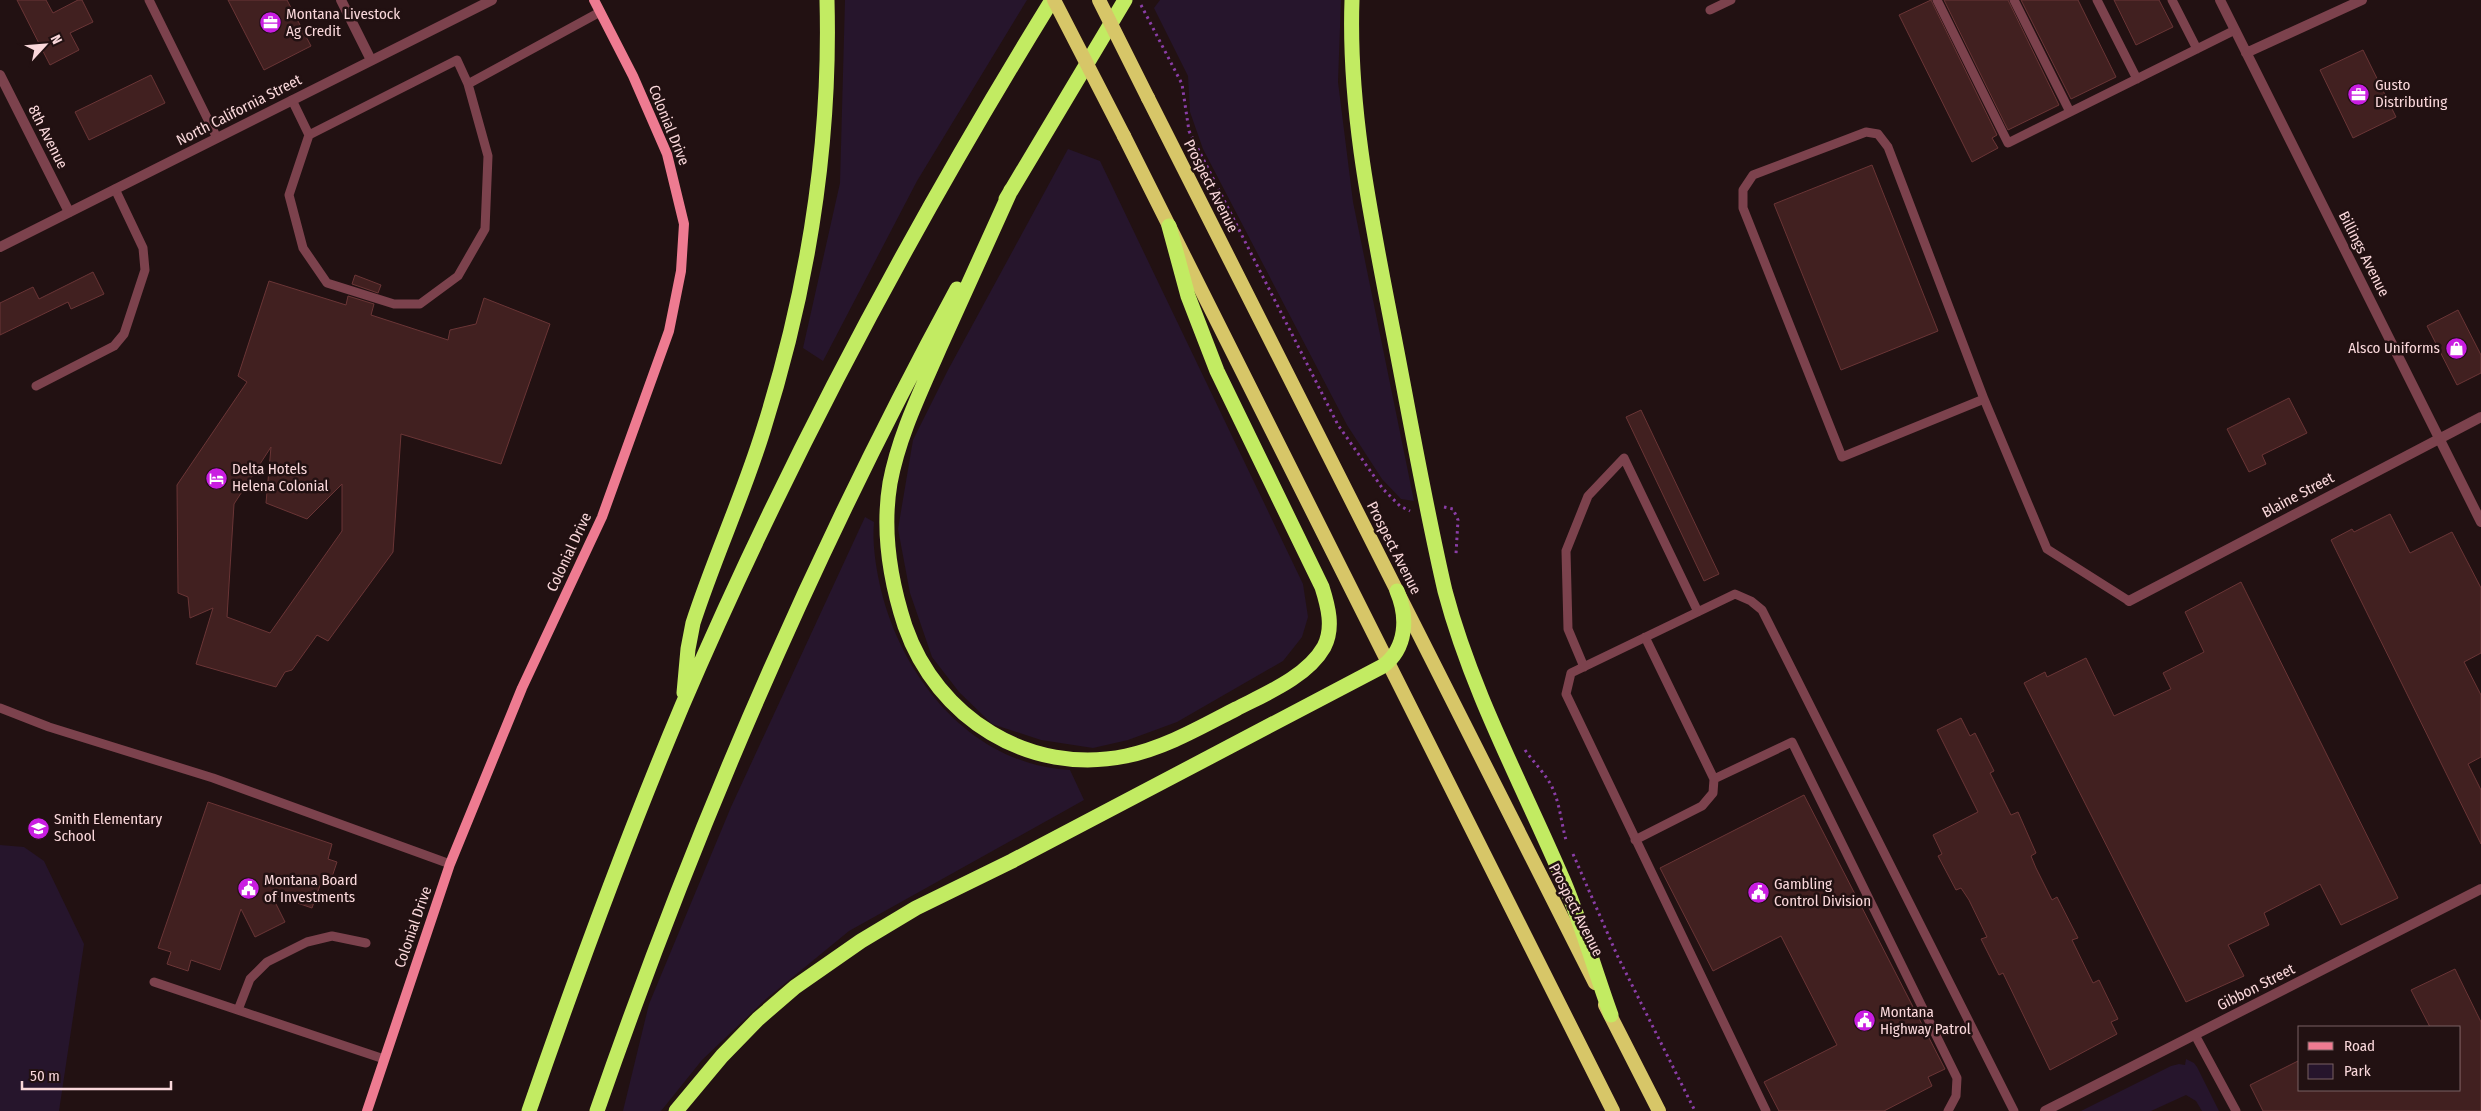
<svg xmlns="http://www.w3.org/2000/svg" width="2481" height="1111" font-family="'Fira Sans Condensed',sans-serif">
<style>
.green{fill:#26152c}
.building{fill:#412020;stroke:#6a3536;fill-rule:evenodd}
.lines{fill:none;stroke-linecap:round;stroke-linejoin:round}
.path{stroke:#8a3ea7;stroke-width:3;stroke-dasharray:2.5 4;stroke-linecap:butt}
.service{stroke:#7c424d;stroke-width:9}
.minor{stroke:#7c424d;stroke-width:10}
.tertiary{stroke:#7c424d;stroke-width:10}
.secondary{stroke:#ee7b91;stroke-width:10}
.trunk{stroke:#d7c668;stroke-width:14}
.motorway{stroke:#c2eb62;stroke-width:15}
.trunk-bridge{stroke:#d7c668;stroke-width:14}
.labels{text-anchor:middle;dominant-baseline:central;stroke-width:5;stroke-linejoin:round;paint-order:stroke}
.poi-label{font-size:15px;fill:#fad8db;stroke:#221112;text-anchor:start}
.street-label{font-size:15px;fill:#fad8db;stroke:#221112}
</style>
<rect width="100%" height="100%" fill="#221112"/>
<path class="green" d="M845 0H1027L917 181 823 361 803 348 840 183Z
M1160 0H1341L1338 82 1353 202 1414 501 1401 499 1382 479 1347 425 1203 149 1190 112 1188 76 1154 8Z
M1068 149 1100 161 1303 584 1308 617 1302 637 1283 661 1177 722 1128 740 1093 748 1041 740 992 724 959 692 932 657 910 593 898 529 913 440 948 370Z
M865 517 874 522C872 544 876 568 881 590 903 679 972 765 1070 770L1084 800 849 931 766 999 702 1060 661 1111H623L649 1004 731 807Z
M0 845 24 847 44 861 84 944 59 1111H0Z
M2186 1059 2194 1063 2197 1067 2219 1111H2202L2196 1101 2186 1095 2151 1111H2081L2171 1066 2179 1064 2185 1065Z"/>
<path class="building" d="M17 0H46L53 13 78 0H82L93 22 70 33 79 50 50 65Z
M228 0H287L311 46 264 70Z
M1931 0 1997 135 1992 138 1998 148 1972 162 1899 15Z
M1944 0H2008L2059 105 2008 130Z
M2021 0H2078L2116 77 2071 99Z
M2114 0H2159L2173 27 2136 45Z
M2363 50 2396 117 2353 138 2320 70Z
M151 75 165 103 89 140 75 112Z
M1872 165 1938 331 1841 370 1774 204Z
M93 272 104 294 71 309 68 302 0 335V303L33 287 39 299Z
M355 275 381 285 378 293 352 284Z
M269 281 346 305 348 296 374 304 371 315 448 340 450 330 476 324 484 298 550 324 501 464 401 434 393 552 328 641 317 635 292 670 285 672 276 687 196 664 213 608 190 618 188 597 178 593 177 485 247 382 238 376ZM271 447 266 503 307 519 342 484V531L270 633 227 617 234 504Z
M2458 310 2481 355V373L2457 385 2427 326Z
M2289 398 2307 433 2262 455 2266 464 2249 472 2227 429Z
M1641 410 1719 574 1704 581 1626 417Z
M2390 514 2410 553 2452 532 2481 588V653L2464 662 2481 695V757L2468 764 2481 790V844L2331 540 2352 529 2354 532Z
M2241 582 2398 898 2341 925 2320 884 2264 913 2269 925 2228 945 2244 976 2186 1002 2024 683 2045 672 2047 677 2086 658 2114 716 2171 689 2163 673 2204 652 2185 612Z
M1961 718 1970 736 1975 733 1994 771 1990 773 2011 815 2018 812 2036 853 2031 856 2036 868 2052 900 2057 897 2078 938 2072 940 2093 983 2099 980 2118 1019 2111 1022 2117 1034 2050 1070 2003 973 1999 975 1981 939 1987 937 1969 900 1961 888 1956 890 1938 856 1942 854 1933 835 1978 812 1937 730Z
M1804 795 1945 1069 1928 1077 1932 1086 1884 1111H1779L1764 1082 1837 1045 1781 936 1713 971 1660 868Z
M208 802 332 844 328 859 337 862 331 880 323 877 312 908 271 894 285 922 255 937 241 909 220 970 191 960 188 971 167 964 171 952 158 948Z
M2455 969 2481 1022V1111H2263L2250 1085 2300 1060V1090H2460V1027H2430L2411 990Z"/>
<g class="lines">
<path class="path" d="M1141 5 1182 84 1189 131 1338 425 1383 489 1400 506 1410 511
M1444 507 1453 509 1458 520 1456 554
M1525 750C1534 763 1545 773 1552 787 1560 804 1561 822 1566 840
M1573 854 1617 955 1695 1111"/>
<path class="service" d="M149 0 217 138
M1937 0 2008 143 2235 30
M2014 0 2070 112
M2097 0 2137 79
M2172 0 2197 49
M1710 10 1731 0
M292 100 309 135 289 195 303 248 327 283 394 304H420L458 276 485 229 488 156 468 84 600 12
M309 135 457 60 468 84
M36 386 114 346 124 334 145 270 143 248 115 189
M1984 399 1888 147 1878 134 1866 132 1753 175 1743 190V208L1842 457 1984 399 2047 549 2129 601
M1584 667 1568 629 1566 551 1588 496 1624 458 1698 612
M0 708 49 727 213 778 450 864
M1714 779 1792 742 1957 1078 1956 1096 1948 1111
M1635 840 1702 806 1713 793 1714 779 1645 637
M154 982 384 1059
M238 1010 250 979 267 962 307 942 332 936 366 943
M2195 1035 2236 1111
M1766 1111 1566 694 1571 673 1735 594 1751 601 1762 610 2014 1111"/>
<path class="minor" d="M341 0 371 60
M2220 0 2481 522
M2246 53 2362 0
M0 75 69 212
M2129 601 2481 417
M2045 1111 2481 889"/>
<path class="tertiary" d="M0 247 492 0"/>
<path class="secondary" d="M367 1111 450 864 522 688 602 517 669 331 681 271 684 224 667 154 633 76 594 0"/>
<path class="trunk" d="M1148 98 1595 983
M1124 136 1613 1111
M1605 1005 1659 1111"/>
<path class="motorway" d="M1352 0C1348 111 1372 222 1393 331 1410 418 1425 505 1445 591 1472 693 1523 786 1564 882 1582 925 1595 971 1611 1015
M1011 190C988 242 964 294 940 347 921 391 899 435 890 483 882 531 890 580 905 626 937 718 1029 776 1126 756 1165 748 1201 727 1236 709 1265 694 1307 677 1324 647 1334 628 1328 606 1322 587L1217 371 1188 296 1169 226
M1006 199 1125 0
M684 693 688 649 693 623C714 558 743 496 763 431 807 292 831 147 827 0
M529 1111C576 975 626 839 682 706 787 461 912 227 1052 0
M597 1111C696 826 813 554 957 289
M676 1111 722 1056 758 1019 795 987 861 941 916 908 1012 861 1383 666C1407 648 1408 617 1397 591"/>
<path class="trunk-bridge" d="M1054 0 1124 136
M1099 0 1148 98"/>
</g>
<defs>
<symbol id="office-disc" viewBox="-11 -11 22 22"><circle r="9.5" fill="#c91de1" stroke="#221112"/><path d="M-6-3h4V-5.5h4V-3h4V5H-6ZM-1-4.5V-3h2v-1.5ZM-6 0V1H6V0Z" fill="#fff"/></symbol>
<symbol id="shop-disc" viewBox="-11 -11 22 22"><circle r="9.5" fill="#c91de1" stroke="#221112"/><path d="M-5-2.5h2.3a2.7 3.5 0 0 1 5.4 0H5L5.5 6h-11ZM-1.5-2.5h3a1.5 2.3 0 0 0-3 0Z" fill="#fff"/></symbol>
<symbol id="hotel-disc" viewBox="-11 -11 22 22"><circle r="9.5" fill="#c91de1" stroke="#221112"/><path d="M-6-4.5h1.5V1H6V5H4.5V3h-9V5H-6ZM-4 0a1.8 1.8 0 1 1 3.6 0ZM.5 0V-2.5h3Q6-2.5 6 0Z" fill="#fff"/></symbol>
<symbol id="school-disc" viewBox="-11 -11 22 22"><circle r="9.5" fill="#c91de1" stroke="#221112"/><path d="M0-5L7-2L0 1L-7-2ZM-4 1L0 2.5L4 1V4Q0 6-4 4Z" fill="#fff"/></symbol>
<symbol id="civic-disc" viewBox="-11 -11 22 22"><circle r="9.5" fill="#c91de1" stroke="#221112"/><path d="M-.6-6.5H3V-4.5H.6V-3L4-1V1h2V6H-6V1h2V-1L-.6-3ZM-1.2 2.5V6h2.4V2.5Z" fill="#fff"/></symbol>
</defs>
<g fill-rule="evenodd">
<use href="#office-disc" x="258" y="10" width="25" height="25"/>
<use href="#office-disc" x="2346" y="82" width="25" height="25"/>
<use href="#shop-disc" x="2444" y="336" width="25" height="25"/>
<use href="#hotel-disc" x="204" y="466" width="25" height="25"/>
<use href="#school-disc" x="26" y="816" width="25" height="25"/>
<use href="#civic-disc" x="236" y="876" width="25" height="25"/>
<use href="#civic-disc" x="1746" y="880" width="25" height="25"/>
<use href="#civic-disc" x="1852" y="1008" width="25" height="25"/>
</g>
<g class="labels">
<g class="poi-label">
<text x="286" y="14">Montana Livestock<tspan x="286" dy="17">Ag Credit</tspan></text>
<text x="2375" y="85">Gusto<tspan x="2375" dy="17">Distributing</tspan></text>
<text x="2440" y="348" text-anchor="end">Alsco Uniforms</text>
<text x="232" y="469">Delta Hotels<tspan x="232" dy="17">Helena Colonial</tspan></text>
<text x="54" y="819">Smith Elementary<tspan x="54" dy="17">School</tspan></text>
<text x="264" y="880">Montana Board<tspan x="264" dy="17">of Investments</tspan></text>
<text x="1774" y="884">Gambling<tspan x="1774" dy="17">Control Division</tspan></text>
<text x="1880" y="1012">Montana<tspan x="1880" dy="17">Highway Patrol</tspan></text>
</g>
<g class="street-label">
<text transform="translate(239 110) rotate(-27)">North California Street</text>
<text transform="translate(669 125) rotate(68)">Colonial Drive</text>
<text transform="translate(48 137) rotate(63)">8th Avenue</text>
<text transform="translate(1211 186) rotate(63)">Prospect Avenue</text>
<text transform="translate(2364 254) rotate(63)">Billings Avenue</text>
<text transform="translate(2298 495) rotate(-28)">Blaine Street</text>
<text transform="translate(1394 548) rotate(63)">Prospect Avenue</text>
<text transform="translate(569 552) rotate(-65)">Colonial Drive</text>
<text transform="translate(1576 910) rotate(63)">Prospect Avenue</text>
<text transform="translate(413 927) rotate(-71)">Colonial Drive</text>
<text transform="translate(2256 987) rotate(-27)">Gibbon Street</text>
</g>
</g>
<rect x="2298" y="1026" width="162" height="65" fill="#221112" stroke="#786162"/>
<rect x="2308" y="1042" width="25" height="8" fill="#ee7b91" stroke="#786162"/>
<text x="2344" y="1051" font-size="15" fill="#fad8db">Road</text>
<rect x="2308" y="1064" width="25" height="15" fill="#26152c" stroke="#786162"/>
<text x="2344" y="1076" font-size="15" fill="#fad8db">Park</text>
<g transform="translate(45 45) rotate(64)" stroke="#221112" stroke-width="4" paint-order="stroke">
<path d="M0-4L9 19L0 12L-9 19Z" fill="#fad8db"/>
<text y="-8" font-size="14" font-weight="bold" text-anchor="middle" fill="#fad8db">N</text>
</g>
<path d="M22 1081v8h149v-8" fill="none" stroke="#fad8db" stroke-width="2.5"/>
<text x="30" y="1081" font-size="15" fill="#fad8db" stroke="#221112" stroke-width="4" paint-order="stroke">50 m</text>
</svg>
